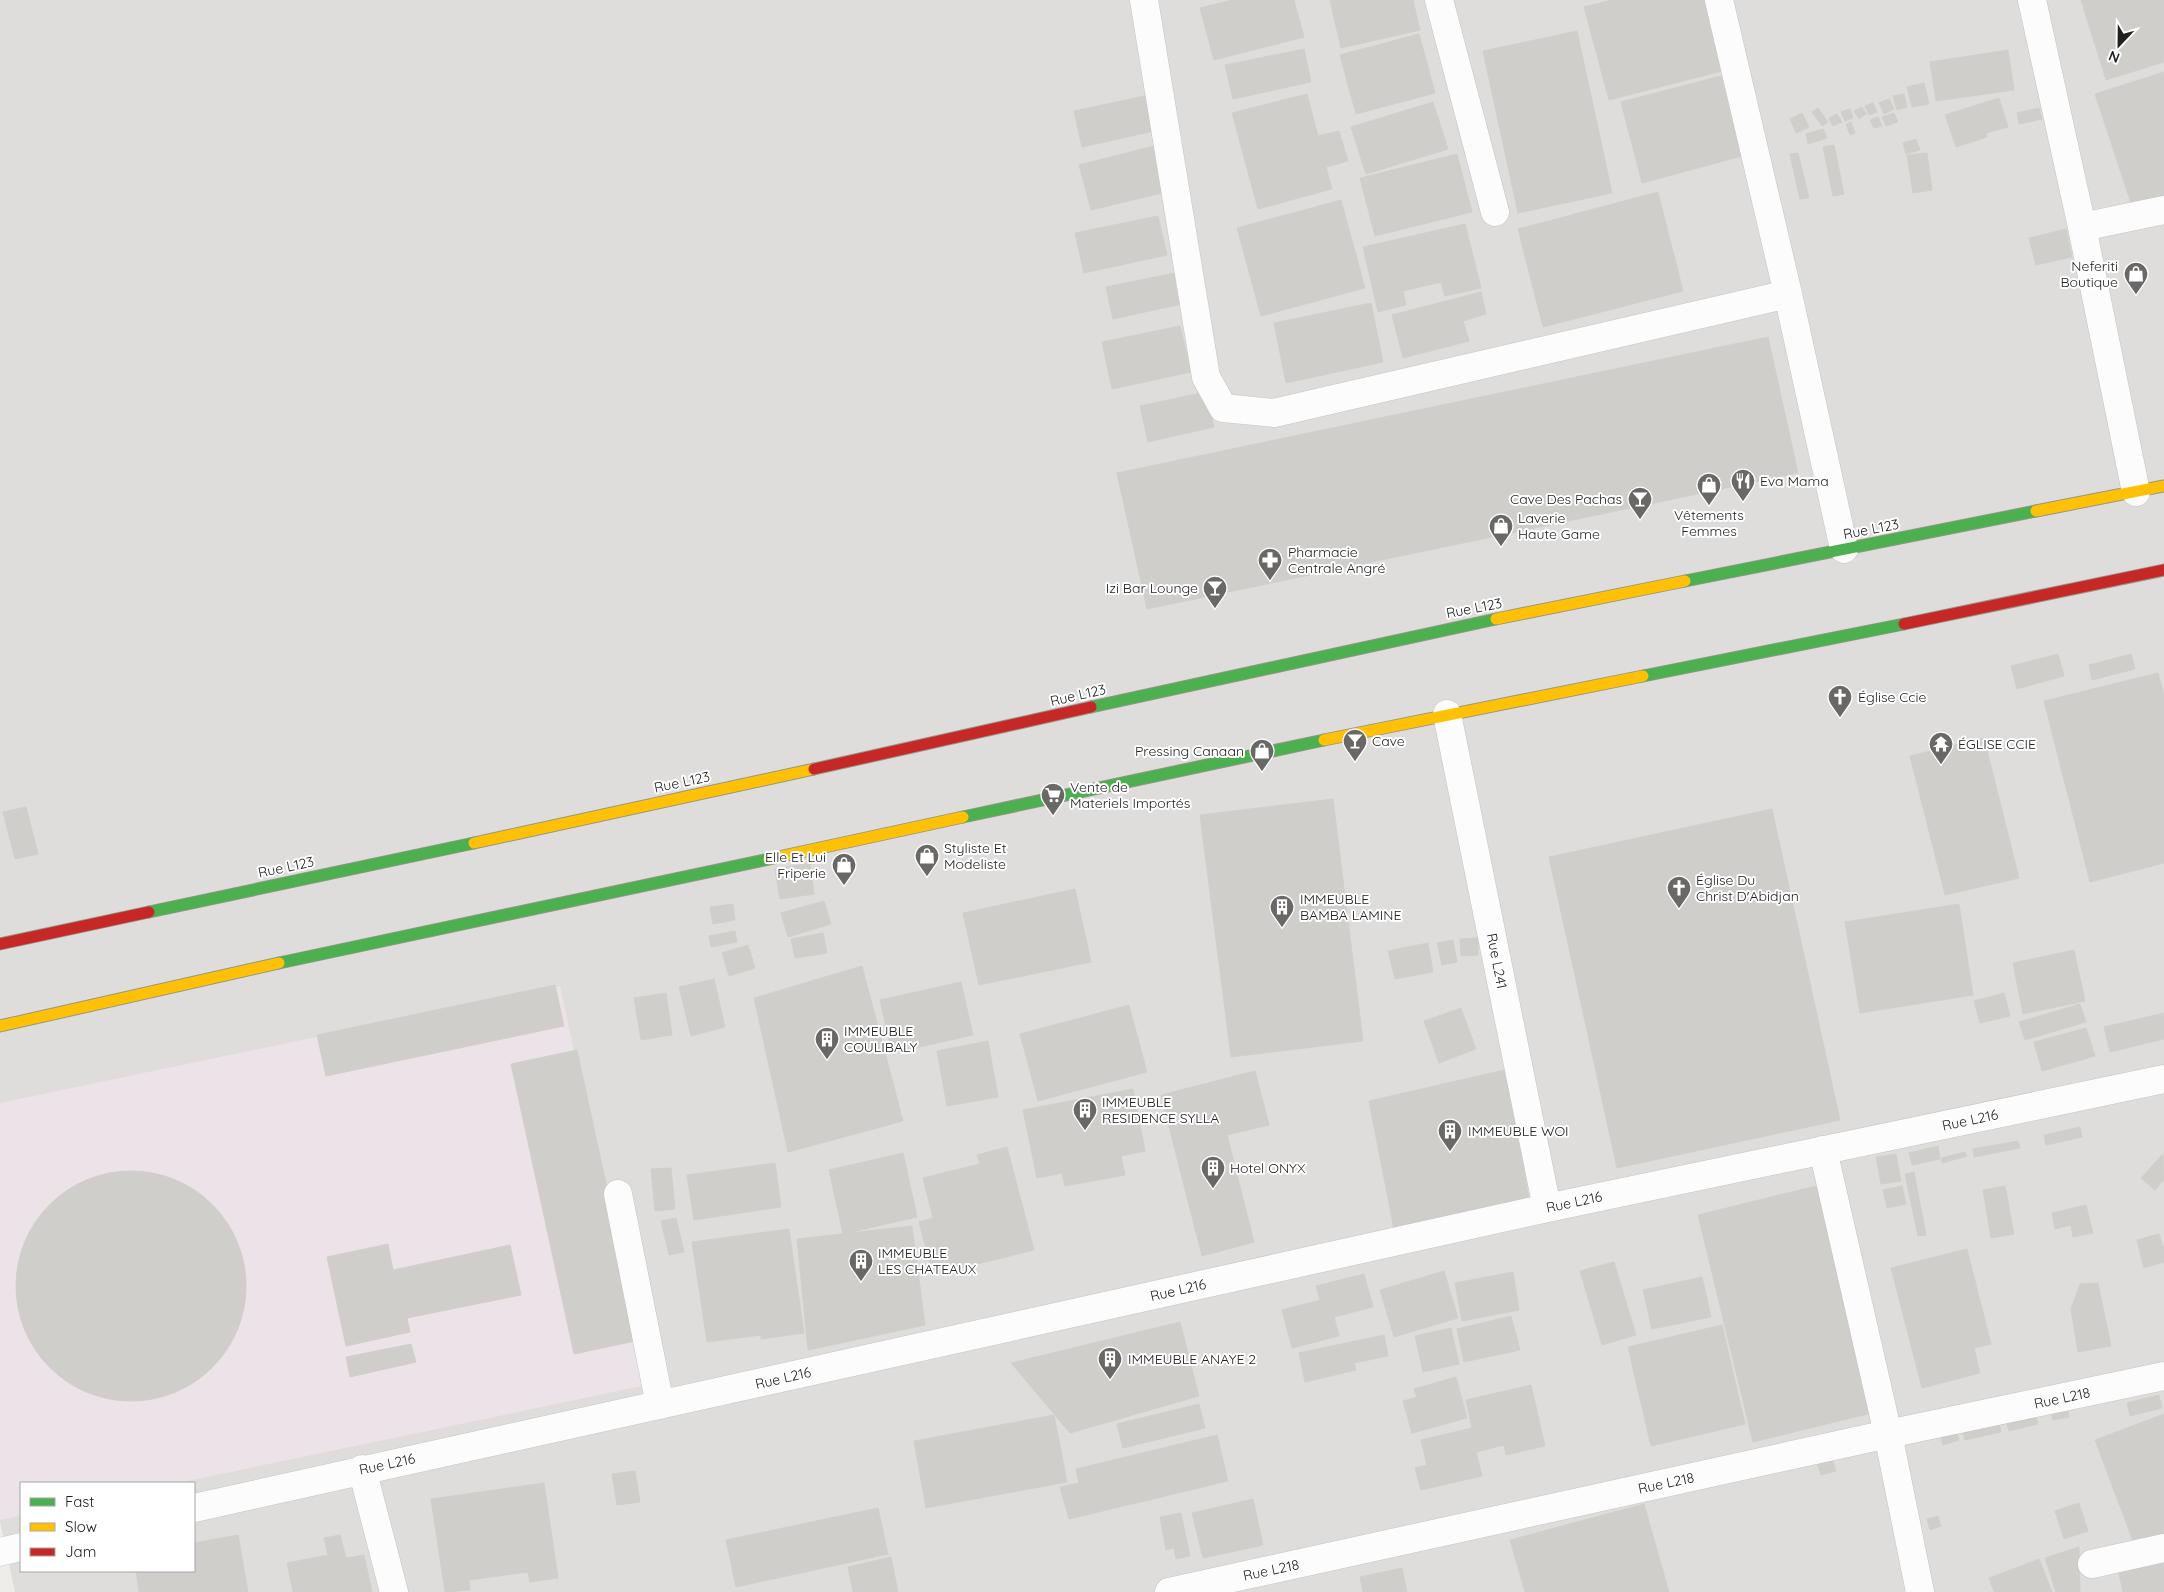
<svg xmlns="http://www.w3.org/2000/svg" width="2164" height="1592" font-family="Quicksand,sans-serif">
<style>
.residential{fill:#dedddb;fill-rule:evenodd}
.industrial{fill:#ebe3e7}
.building{fill:#cfcecb;stroke:#d1cfcc}
.lines{fill:none;stroke-linecap:round;stroke-linejoin:round}
.street-casing{stroke:#c4c4c2;stroke-width:29}
.fast-casing{stroke:#949783;stroke-width:13}
.slow-casing{stroke:#949783;stroke-width:13}
.jam-casing{stroke:#949783;stroke-width:13}
.street{stroke:#fcfcfc;stroke-width:28}
.fast{stroke:#4caf50;stroke-width:11}
.slow{stroke:#ffc107;stroke-width:11}
.jam{stroke:#c62828;stroke-width:11}
.labels{text-anchor:middle;dominant-baseline:central;stroke-width:4;stroke-linejoin:round;paint-order:stroke}
.poi-label{font-size:14px;fill:#212121;stroke:#fff;text-anchor:start}
.street-label{font-size:14px;fill:#212121;stroke:#fff}
</style>
<rect width="100%" height="100%" fill="#eeedea"/>
<path class="residential" d="M0 0H2164V1592H15L0 1522ZM21 1483H194V1571H21Z"/>
<path class="industrial" d="M560 986 647 1385 178 1483H21V1516L0 1520V1103Z"/>
<path class="building" d="M1232 0H1294L1304 37 1214 60 1200 8Z
M1330 0H1413L1420 30 1341 48Z
M1612 0H1708L1726 70 1609 100 1584 7Z
M2081 0H2164V62L2106 80Z
M1577 31 1612 193 1518 213 1483 51Z
M1419 34 1435 93 1356 114 1340 55Z
M1304 49 1311 82 1233 99 1225 65Z
M2008 50 2014 90 1936 101 1930 62Z
M2164 72V196L2132 206 2095 94Z
M1721 76 1742 156 1642 183 1621 102Z
M1924 83 1929 104 1912 107 1907 87Z
M1154 94 1163 129 1082 147 1074 111Z
M1307 94 1318 136 1339 131 1348 161 1326 167 1332 189 1258 209 1232 113Z
M1904 94 1907 107 1897 110 1893 96Z
M1999 98 2008 127 1986 133 1987 137 1956 147 1945 115Z
M1889 99 1894 109 1884 114 1879 103Z
M1433 102 1448 149 1366 174 1351 127Z
M1873 103 1877 112 1869 115 1865 106Z
M1862 107 1866 114 1859 119 1854 111Z
M1818 108 1828 122 1822 126 1812 112Z
M2039 108 2042 119 2019 124 2017 113Z
M1850 109 1853 118 1845 121 1841 112Z
M1802 113 1809 127 1796 133 1790 119Z
M1894 113 1898 122 1886 126 1882 117Z
M1837 114 1842 122 1833 126 1829 118Z
M1878 117 1882 126 1874 128 1870 120Z
M1851 122 1855 133 1850 135 1846 124Z
M1823 129 1827 138 1808 144 1806 134Z
M1916 139 1920 150 1906 154 1903 143Z
M1834 145 1844 194 1833 196 1823 147Z
M1154 146 1166 192 1091 210 1079 165Z
M1798 153 1809 198 1800 199 1790 154Z
M1927 153 1932 190 1913 193 1907 155Z
M1457 154 1472 212 1375 236 1360 178Z
M1658 192 1683 291 1543 327 1518 229Z
M1341 200 1365 288 1261 316 1237 228Z
M1158 216 1167 255 1084 273 1075 233Z
M1465 224 1481 288 1445 296 1441 282 1403 291 1406 305 1378 312 1363 247Z
M2066 229 2072 257 2036 265 2029 238Z
M1175 273 1182 304 1113 319 1106 287Z
M1481 292 1486 314 1463 321 1469 341 1403 358 1392 315Z
M1371 303 1383 362 1286 383 1274 323Z
M1180 326 1191 372 1112 389 1102 342Z
M1768 337 1798 473 1147 609 1117 473Z
M1206 392 1214 427 1148 442 1140 406Z
M2058 654 2064 676 2017 689 2011 666Z
M2131 654 2135 669 2092 680 2089 665Z
M2158 673 2164 695V863L2090 882 2044 701Z
M1984 738 2019 878 1945 895 1910 756Z
M1333 799 1363 1041 1231 1057 1200 815Z
M26 807 38 854 15 859 3 812Z
M1772 809 1840 1120 1617 1168 1549 857Z
M810 863 814 894 780 899 775 869Z
M1075 889 1091 962 979 985 963 913Z
M824 901 831 924 788 937 781 913Z
M733 904 735 920 713 924 710 907Z
M1959 904 1973 995 1860 1013 1845 922Z
M735 931 737 942 711 947 709 936Z
M823 933 827 953 795 958 791 939Z
M1478 938V955L1461 956 1460 939Z
M1453 940 1457 962 1442 965 1437 943Z
M1428 943 1433 972 1395 979 1388 951Z
M748 945 755 968 729 976 722 953Z
M2074 950 2085 1001 2023 1014 2013 963Z
M862 966 903 1121 788 1152 754 998Z
M714 979 725 1027 691 1036 679 987Z
M961 982 973 1035 892 1053 880 1000Z
M555 985 564 1026 326 1076 317 1035Z
M666 993 672 1035 641 1040 634 998Z
M2004 993 2010 1016 1980 1023 1974 1001Z
M2080 1004 2086 1022 2025 1040 2019 1022Z
M1129 1005 1147 1072 1038 1101 1020 1034Z
M1461 1008 1476 1049 1439 1063 1424 1021Z
M2164 1013V1039L2110 1052 2104 1027Z
M2086 1028 2095 1056 2042 1071 2034 1042Z
M988 1041 998 1097 947 1106 937 1051Z
M577 1050 640 1340 574 1354 511 1064Z
M1509 1069 1529 1202 1394 1229 1369 1101Z
M1255 1071 1269 1125 1227 1135 1254 1242 1202 1256 1161 1095Z
M1133 1089 1145 1151 1121 1156 1125 1175 1065 1186 1062 1173 1037 1178 1023 1110Z
M2080 1127 2082 1137 2046 1145 2044 1135Z
M2018 1141 2020 1148 1974 1157 1973 1149Z
M1938 1146 1940 1159 1912 1165 1909 1153Z
M1007 1147 1034 1250 933 1275 919 1222 933 1218 923 1178 980 1164 977 1155Z
M1965 1152 1967 1156 1942 1163 1941 1158Z
M903 1153 917 1217 843 1234 829 1170Z
M1896 1154 1901 1181 1881 1184 1876 1157Z
M2163 1154 2164 1180 2155 1190 2141 1178Z
M775 1163 781 1207 694 1220 687 1175Z
M671 1168 675 1209 655 1211 651 1169Z
M16 1286a115 115 0 1 1 230 0a115 115 0 1 1-230 0Z
M1914 1172 1926 1235 1918 1236 1905 1174Z
M1816 1186 1872 1413 1753 1442 1698 1215Z
M1902 1186 1906 1204 1887 1208 1883 1190Z
M2005 1186 2014 1234 1991 1238 1983 1190Z
M2086 1205 2093 1233 2073 1237 2071 1225 2055 1229 2052 1213Z
M676 1218 684 1252 669 1255 661 1221Z
M912 1226 925 1325 808 1350 797 1239Z
M789 1229 804 1333 761 1339V1335L707 1342 692 1242Z
M2159 1234 2164 1250V1262L2144 1268 2137 1240Z
M388 1244 393 1270 510 1245 521 1295 407 1318 410 1332 346 1346 327 1257Z
M1967 1249 1991 1344 1974 1348 1980 1373 1922 1388 1891 1268Z
M1614 1262 1636 1335 1602 1345 1580 1271Z
M1444 1271 1458 1318 1394 1337 1380 1290Z
M1513 1272 1519 1310 1462 1321 1455 1283Z
M1364 1274 1373 1307 1334 1317 1339 1336 1292 1348 1282 1310 1320 1300 1316 1286Z
M1702 1277 1711 1317 1652 1329 1643 1290Z
M2098 1283 2111 1346 2078 1352 2071 1309 2080 1284Z
M1511 1316 1520 1350 1464 1362 1457 1329Z
M1180 1322 1199 1396 1070 1433 1011 1363Z
M1722 1325 1745 1424 1651 1446 1628 1347Z
M1451 1328 1459 1364 1423 1372 1415 1336Z
M1384 1335 1388 1356 1354 1363 1356 1370 1305 1382 1299 1353Z
M411 1344 416 1362 350 1377 346 1357Z
M1456 1377 1467 1418 1412 1433 1403 1401 1417 1397 1414 1389Z
M1531 1385 1545 1446 1506 1455 1504 1445 1476 1452 1482 1476 1421 1490 1415 1468 1427 1465 1421 1440 1472 1428 1466 1400Z
M2159 1395 2162 1408 2130 1416 2127 1403Z
M2065 1397 2069 1417 2053 1420 2048 1401Z
M1199 1404 1205 1428 1123 1448 1117 1424Z
M2033 1405 2038 1424 2009 1431 2004 1413Z
M1997 1413 2001 1432 1965 1440 1960 1422Z
M2164 1414V1535L2135 1546 2095 1440Z
M1054 1415 1067 1482 926 1508 914 1441Z
M1954 1423 1959 1440 1943 1445 1938 1427Z
M1217 1435 1228 1481 1069 1519 1060 1487 1079 1483 1076 1469Z
M1830 1451 1836 1471 1821 1475 1815 1456Z
M635 1471 640 1502 617 1505 612 1474Z
M544 1483 558 1578 530 1582 528 1572 469 1580 470 1590 445 1592 431 1499Z
M1253 1499 1263 1545 1203 1558 1192 1513Z
M2079 1503 2088 1531 2064 1539 2055 1511Z
M1644 1504 1669 1592H1525L1510 1540Z
M878 1508 888 1554 736 1587 726 1540Z
M1181 1513 1190 1556 1176 1559 1174 1548 1166 1550 1160 1517Z
M1938 1516 1941 1526 1930 1530 1927 1519Z
M238 1535 248 1592H139L136 1571H194V1543Z
M340 1535 346 1558 364 1555 372 1592H293L287 1563 328 1555 324 1538Z
M2079 1547 2080 1592H2056L2045 1558Z
M891 1557 898 1592H853L848 1567Z
M2039 1559 2052 1592H1994L1989 1578Z
M2164 1559V1592H2123L2118 1569Z
M1402 1568 1407 1592H1363L1360 1577Z"/>
<g class="lines">
<defs>
<path id="street" d="M1144 0 1206 377 1223 408 1274 413 1788 294
M1439 0 1495 212
M1719 0 1788 294 1844 549
M2032 0 2082 227
M2136 492 2082 227 2164 210
M1447 714 1547 1208
M1823 1150 1888 1434 1920 1592
M618 1194 660 1405
M362 1469 394 1592
M194 1508 1547 1208 2164 1079
M0 1552 21 1547
M2092 1564 2164 1548
M1169 1592 1888 1434 2164 1376"/>
<path id="fast" d="M1685 581 2036 511
M1643 676 1904 624
M1091 707 1496 619
M963 817 1324 740
M149 912 474 843
M279 963 769 859"/>
<path id="slow" d="M2036 511 2164 486
M1496 619 1685 581
M1324 740 1643 676
M474 843 814 769
M769 859 963 817
M0 1026 279 963"/>
<path id="jam" d="M1904 624 2164 570
M814 769 1091 707
M0 944 149 912"/>
</defs>
<use href="#street" class="street-casing"/>
<use href="#fast" class="fast-casing"/>
<use href="#slow" class="slow-casing"/>
<use href="#jam" class="jam-casing"/>
<use href="#street" class="street"/>
<use href="#fast" class="fast"/>
<use href="#slow" class="slow"/>
<use href="#jam" class="jam"/>
</g>
<defs>
<symbol id="shop-pin" viewBox="-11 -11 22 30"><path d="M0 17L-7.5 6A9.5 9.5 0 1 1 7.5 6Z" fill="#696867" stroke="#fff"/><path d="M-5-2.5h2.3a2.7 3.5 0 0 1 5.4 0H5L5.5 6h-11ZM-1.5-2.5h3a1.5 2.3 0 0 0-3 0Z" fill="#fff"/></symbol>
<symbol id="restaurant-pin" viewBox="-11 -11 22 30"><path d="M0 17L-7.5 6A9.5 9.5 0 1 1 7.5 6Z" fill="#696867" stroke="#fff"/><path d="M-5-6h1v4h1v-4h1v4h1v-4h1v5L-1.5 .5V6h-2V.5L-5-1ZM5-6V6H3V1.5H1.5Q1.5-4 5-6Z" fill="#fff"/></symbol>
<symbol id="bar-pin" viewBox="-11 -11 22 30"><path d="M0 17L-7.5 6A9.5 9.5 0 1 1 7.5 6Z" fill="#696867" stroke="#fff"/><path d="M-6-5H6L.8 .8V4.5H3.5V6h-7V4.5H-.8V.8Z" fill="#fff"/></symbol>
<symbol id="pharmacy-pin" viewBox="-11 -11 22 30"><path d="M0 17L-7.5 6A9.5 9.5 0 1 1 7.5 6Z" fill="#696867" stroke="#fff"/><path d="M-2-6h4v4h4v4h-4v4h-4v-4h-4v-4h4Z" fill="#fff"/></symbol>
<symbol id="church-pin" viewBox="-11 -11 22 30"><path d="M0 17L-7.5 6A9.5 9.5 0 1 1 7.5 6Z" fill="#696867" stroke="#fff"/><path d="M-1.2-6h2.4v3.5h3.3v2.4h-3.3V6h-2.4V-.1h-3.3v-2.4h3.3Z" fill="#fff"/></symbol>
<symbol id="temple-pin" viewBox="-11 -11 22 30"><path d="M0 17L-7.5 6A9.5 9.5 0 1 1 7.5 6Z" fill="#696867" stroke="#fff"/><path d="M0-6L5-2H3V0L6.5 2.5H4V6H1.5V3h-3V6H-4V2.5H-6.5L-3 0V-2H-5Z" fill="#fff"/></symbol>
<symbol id="supermarket-pin" viewBox="-11 -11 22 30"><path d="M0 17L-7.5 6A9.5 9.5 0 1 1 7.5 6Z" fill="#696867" stroke="#fff"/><path d="M-6-5.5h2.5l.6 2H6L4.5 2H-2.5L-4.4-4H-6ZM-1.5 3.2a1.3 1.3 0 1 0 .1 0ZM3 3.2a1.3 1.3 0 1 0 .1 0Z" fill="#fff"/></symbol>
<symbol id="building-pin" viewBox="-11 -11 22 30"><path d="M0 17L-7.5 6A9.5 9.5 0 1 1 7.5 6Z" fill="#696867" stroke="#fff"/><path d="M-4-6H4V6H1V3H-1V6H-4ZM-2.5-4.3h1.7v1.8h-1.7ZM.8-4.3h1.7v1.8H.8ZM-2.5-1h1.7V.8h-1.7ZM.8-1h1.7V.8H.8Z" fill="#fff"/></symbol>
</defs>
<g fill-rule="evenodd">
<use href="#shop-pin" x="2122" y="260" width="28" height="38"/>
<use href="#restaurant-pin" x="1729" y="467" width="28" height="38"/>
<use href="#shop-pin" x="1695" y="471" width="28" height="38"/>
<use href="#bar-pin" x="1626" y="485" width="28" height="38"/>
<use href="#shop-pin" x="1487" y="512" width="28" height="38"/>
<use href="#pharmacy-pin" x="1256" y="546" width="28" height="38"/>
<use href="#bar-pin" x="1201" y="574" width="28" height="38"/>
<use href="#church-pin" x="1826" y="683" width="28" height="38"/>
<use href="#bar-pin" x="1341" y="727" width="28" height="38"/>
<use href="#temple-pin" x="1927" y="730" width="28" height="38"/>
<use href="#shop-pin" x="1248" y="737" width="28" height="38"/>
<use href="#supermarket-pin" x="1039" y="781" width="28" height="38"/>
<use href="#shop-pin" x="913" y="842" width="28" height="38"/>
<use href="#shop-pin" x="830" y="851" width="28" height="38"/>
<use href="#church-pin" x="1665" y="874" width="28" height="38"/>
<use href="#building-pin" x="1268" y="893" width="28" height="38"/>
<use href="#building-pin" x="813" y="1025" width="28" height="38"/>
<use href="#building-pin" x="1071" y="1096" width="28" height="38"/>
<use href="#building-pin" x="1436" y="1117" width="28" height="38"/>
<use href="#building-pin" x="1199" y="1154" width="28" height="38"/>
<use href="#building-pin" x="847" y="1247" width="28" height="38"/>
<use href="#building-pin" x="1096" y="1345" width="28" height="38"/>
</g>
<g class="labels">
<g class="poi-label">
<text x="2118" y="266" text-anchor="end">Neferiti<tspan x="2118" dy="16">Boutique</tspan></text>
<text x="1760" y="481">Eva Mama</text>
<text x="1622" y="499" text-anchor="end">Cave Des Pachas</text>
<text x="1709" y="515" text-anchor="middle">Vêtements<tspan x="1709" dy="16">Femmes</tspan></text>
<text x="1518" y="518">Laverie<tspan x="1518" dy="16">Haute Game</tspan></text>
<text x="1288" y="552">Pharmacie<tspan x="1288" dy="16">Centrale Angré</tspan></text>
<text x="1198" y="588" text-anchor="end">Izi Bar Lounge</text>
<text x="1858" y="697">Église Ccie</text>
<text x="1372" y="741">Cave</text>
<text x="1958" y="744">ÉGLISE CCIE</text>
<text x="1244" y="751" text-anchor="end">Pressing Canaan</text>
<text x="1070" y="787">Vente de<tspan x="1070" dy="16">Materiels Importés</tspan></text>
<text x="944" y="848">Styliste Et<tspan x="944" dy="16">Modeliste</tspan></text>
<text x="826" y="857" text-anchor="end">Elle Et Lui<tspan x="826" dy="16">Friperie</tspan></text>
<text x="1696" y="880">Église Du<tspan x="1696" dy="16">Christ D'Abidjan</tspan></text>
<text x="1300" y="899">IMMEUBLE<tspan x="1300" dy="16">BAMBA LAMINE</tspan></text>
<text x="844" y="1031">IMMEUBLE<tspan x="844" dy="16">COULIBALY</tspan></text>
<text x="1102" y="1102">IMMEUBLE<tspan x="1102" dy="16">RESIDENCE SYLLA</tspan></text>
<text x="1468" y="1131">IMMEUBLE WOI</text>
<text x="1230" y="1168">Hotel ONYX</text>
<text x="878" y="1253">IMMEUBLE<tspan x="878" dy="16">LES CHATEAUX</tspan></text>
<text x="1128" y="1359">IMMEUBLE ANAYE 2</text>
</g>
<g class="street-label">
<text transform="translate(1871 529) rotate(-11)">Rue L123</text>
<text transform="translate(1474 608) rotate(-11)">Rue L123</text>
<text transform="translate(1078 695) rotate(-13)">Rue L123</text>
<text transform="translate(682 782) rotate(-12)">Rue L123</text>
<text transform="translate(286 867) rotate(-12)">Rue L123</text>
<text transform="translate(1497 961) rotate(79)">Rue L241</text>
<text transform="translate(1970 1120) rotate(-12)">Rue L216</text>
<text transform="translate(1574 1202) rotate(-12)">Rue L216</text>
<text transform="translate(1178 1290) rotate(-13)">Rue L216</text>
<text transform="translate(783 1378) rotate(-13)">Rue L216</text>
<text transform="translate(2062 1398) rotate(-12)">Rue L218</text>
<text transform="translate(387 1464) rotate(-12)">Rue L216</text>
<text transform="translate(1666 1483) rotate(-12)">Rue L218</text>
<text transform="translate(1271 1570) rotate(-12)">Rue L218</text>
</g>
</g>
<rect x="20" y="1482" width="175" height="90" fill="#ffffff" stroke="#a6a6a6"/>
<rect x="30" y="1498" width="25" height="8" fill="#4caf50" stroke="#a6a6a6"/>
<text x="65" y="1507" font-size="15" fill="#212121">Fast</text>
<rect x="30" y="1523" width="25" height="8" fill="#ffc107" stroke="#a6a6a6"/>
<text x="65" y="1532" font-size="15" fill="#212121">Slow</text>
<rect x="30" y="1548" width="25" height="8" fill="#c62828" stroke="#a6a6a6"/>
<text x="65" y="1557" font-size="15" fill="#212121">Jam</text>
<g transform="translate(2119 45) rotate(202)" stroke="#ffffff" stroke-width="4" paint-order="stroke">
<path d="M0-4L9 19L0 12L-9 19Z" fill="#212121"/>
<text y="-8" font-size="14" font-weight="bold" text-anchor="middle" fill="#212121">N</text>
</g>
</svg>
